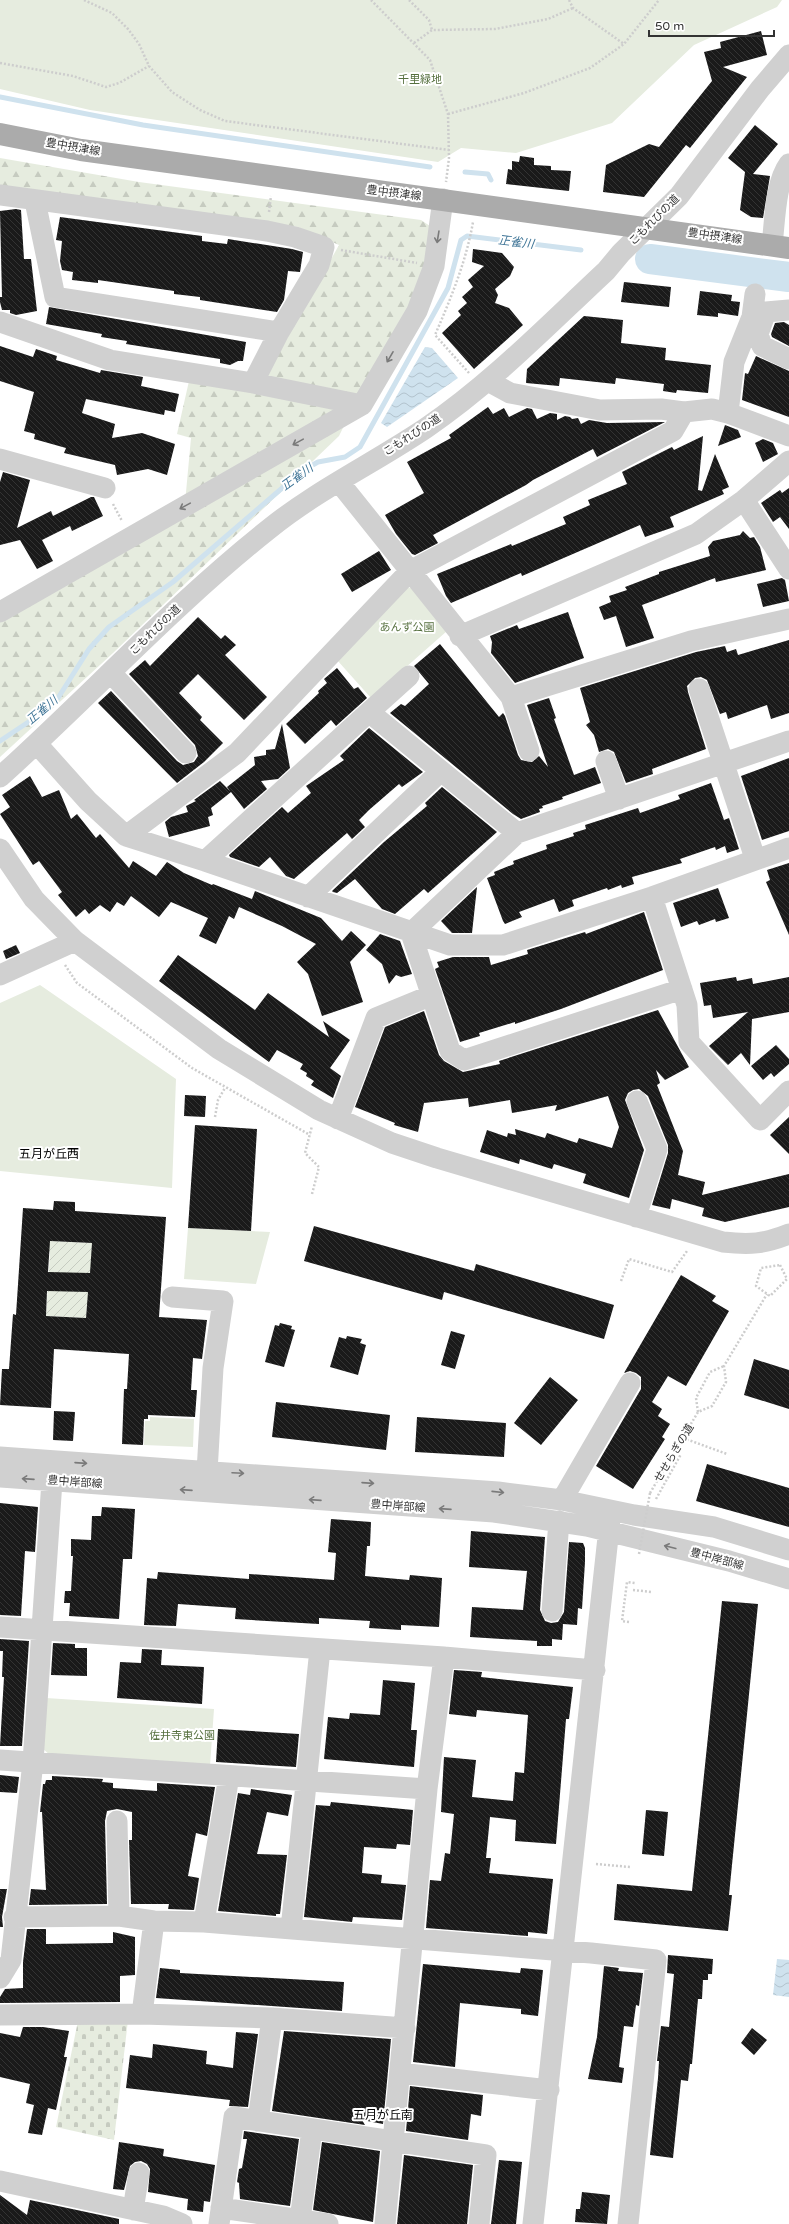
<svg xmlns="http://www.w3.org/2000/svg" width="789" height="2224" font-family="'Varela Round','Noto Sans JP',sans-serif">
<style>
.forest{fill:url(#forest-firs)}
.cemetery{fill:url(#cemetery-stones)}
.park{fill:#e6ecdf}
.garden{fill:url(#garden-furrows)}
.water{fill:url(#water-waves)}
.lines{fill:none;stroke-linecap:round;stroke-linejoin:round}
.stream{stroke:#cfe2ee;stroke-width:5}
.river{stroke:#cfe2ee;stroke-width:30}
.building{fill:url(#building-back-hatch);fill-rule:evenodd}
.path{stroke:#cdcdcd;stroke-width:2.5;stroke-dasharray:2 2;stroke-linecap:butt}
.minor{stroke:#d0d0d0;stroke-width:21}
.major{stroke:#ababab;stroke-width:22}
.path-bridge{stroke:#cdcdcd;stroke-width:2.5;stroke-dasharray:2 2;stroke-linecap:butt}
.oneway{stroke:#7a7a7a}
.labels{text-anchor:middle;dominant-baseline:central;stroke-width:4;stroke-linejoin:round;paint-order:stroke}
.park-label{font-size:11px;fill:#56703f;stroke:#fff}
.street-label{font-size:11px;fill:#333;stroke:#fff}
.water-label{font-size:12px;font-style:italic;fill:#3f7597;stroke:#fff}
.neighbourhood-label{font-size:12px;fill:#000;stroke:#fff}
</style>
<defs>
<pattern id="forest-firs" width="22" height="20" patternUnits="userSpaceOnUse"><rect width="22" height="20" fill="#e6ecdf"/><path d="M5 1l3.5 6h-7zM16 11l3.5 6h-7z" fill="#c6cbc0"/></pattern>
<pattern id="cemetery-stones" width="16" height="16" patternUnits="userSpaceOnUse"><rect width="16" height="16" fill="#e6ecdf"/><path d="M2 7V4a2 2 0 0 1 4 0v3zM10 15v-3a2 2 0 0 1 4 0v3z" fill="#c6cbc0"/></pattern>
<pattern id="garden-furrows" width="10" height="10" patternUnits="userSpaceOnUse"><rect width="10" height="10" fill="#e6ecdf"/><path d="M-1 1l2-2M0 10L10 0M9 11l2-2" fill="none" stroke="#c6cbc0"/></pattern>
<pattern id="water-waves" width="16" height="10" patternUnits="userSpaceOnUse"><rect width="16" height="10" fill="#cfe2ee"/><path d="M0 5q4-4 8 0t8 0" fill="none" stroke="#b2c2cd"/></pattern>
<pattern id="building-back-hatch" width="6" height="6" patternUnits="userSpaceOnUse"><rect width="6" height="6" fill="#1a1a1a"/><path d="M-1 5l2 2M0 0l6 6M5-1l2 2" fill="none" stroke="#333"/></pattern>
</defs>
<rect width="100%" height="100%" fill="#fff"/>
<path class="forest" d="M0 158 139 182 421 220 430 226 426 270 413 304 362 389 339 436 113 653 0 757V620L184 514 191 438 177 434 189 381 257 392 339 245 298 227 0 186Z"/>
<path class="cemetery" d="M128 2020 114 2140 56 2127 78 2021Z"/>
<path class="park" d="M0 0H782L777 7 694 45 612 123 516 153 461 148 438 162 90 110 0 89Z
M403 587 413 588 447 631 371 698 337 660Z
M40 985 176 1079 172 1188 0 1171V1003Z
M188 1228 270 1232 256 1284 184 1279Z
M150 1417 194 1419 193 1447 144 1445 145 1421H150Z
M46 1698 214 1709 210 1766 50 1755 42 1748Z"/>
<path class="garden" d="M30 1240 131 1245 108 1305 87 1303 86 1318 46 1316 50 1252Z"/>
<path class="water" d="M425 347 432 348 458 378 387 427 381 423Z
M777 1959 789 1960V1997L773 1995Z"/>
<g class="lines">
<path class="stream" d="M0 97 143 125 430 167
M465 172 488 174 491 180
M0 741 42 713 58 698 89 649 109 627 173 582 302 471 318 462 345 457 360 447 448 288 461 240 467 236 581 250"/>
<path class="river" d="M650 259 789 277"/>
</g>
<path class="building" d="M761 31 767 55 723 67 747 77 690 148 686 145 644 197 603 192 606 165 649 144 659 147 712 81 704 52 721 48 720 42Z
M755 125 778 144 753 174 770 176 763 218 751 217 740 210 745 172 728 158Z
M520 156 534 158V165L551 166V170L571 171 569 191 506 184 508 169 512 170V161L519 162Z
M16 209 21 210 24 259H31L37 311 16 315 10 313V310H2L0 302V297H2L0 211Z
M60 217 202 236V241L227 244 228 239 292 249 303 252 300 272 288 271 284 300 277 312 200 300V297L174 294V291L98 280V283L72 280 73 272 62 270 60 261 62 241 56 240Z
M473 249 502 253 514 267 510 276 495 289 498 295 495 303 509 308 523 325 474 369 442 333 461 315 458 311 467 303 462 297 473 287 468 280 484 266 472 262Z
M624 282 671 287 669 307 621 302Z
M700 291 732 295 731 301 740 302 738 316 718 313V317L697 315Z
M49 307 246 342 243 361H238L230 365 220 363V359L126 344 127 341 101 337 102 334 46 324Z
M584 316 623 320 621 343 666 348 665 360 711 365 708 393 677 390 676 393 663 391 664 384 616 378 615 384 560 378 559 386 526 383 527 369Z
M784 322 789 325V346L772 337 771 334 775 323Z
M0 346 33 357 36 349 57 356 56 360 100 373 101 370 143 377 141 386 179 394 175 412 165 410 164 415 86 399 82 413 115 424 112 438 142 433 175 444 167 475 148 469 117 475 115 465 64 453 66 448 34 439 35 434 24 431 34 392 0 381Z
M756 356 789 371V417L742 400 745 373 748 374Z
M488 407 493 414 504 408 509 417 527 408 532 409 537 419 550 413 557 414V420L565 416 570 417 572 419 578 418 581 424 589 420 607 423 665 422 597 457 593 449 533 480 526 485 433 535 438 543 415 555 412 554 396 534 385 515 424 493 407 462 451 438 449 435Z
M725 425 738 430 741 437 718 446Z
M703 436 698 490 702 491 715 454 729 487 722 490 724 494 670 517 674 527 645 537 640 525 522 576 521 573 451 603 446 596 437 574 511 544 512 546 566 524 563 517 590 505 588 500 627 484 622 472 672 447 674 450Z
M763 439 773 443 778 454 763 462 755 443Z
M3 472 30 480 17 528 51 511 53 516 91 497H94L103 516 72 531 70 526 42 540 53 561 37 569 20 540 0 545V482Z
M789 488V529L780 517 773 522 761 503 780 490 782 493Z
M743 531 750 538 754 537 760 547 766 570 716 582 715 578 642 605 654 638 626 647 616 616 604 620 599 607 611 602 609 596 627 590 625 587 659 574V572L710 556 708 547 713 541 740 535Z
M379 551 391 570 352 592 341 574Z
M782 578 785 580 789 601 763 607 757 584Z
M568 612 584 658 515 683 491 653 492 642 490 636 517 625 519 629Z
M198 617 221 639 225 635 236 645 225 655 267 697 244 720 198 674 179 693 202 717 200 720 223 743 204 762 177 783 98 703 111 691 177 761 183 765 194 762 198 756 195 745 129 674 145 660 150 666Z
M789 640V713L771 719 767 705 728 719 726 712 720 714 707 680 701 677 695 678 687 686 688 692 706 749 652 769 653 774 626 783 614 752 608 749 599 752 594 735 586 725 590 722 580 688 696 652 725 646 727 652 736 649 738 655Z
M440 644 499 717 503 713 505 716 518 755 521 760 532 762 539 756 548 767 527 705 549 698 556 718 554 719 574 775 595 767 601 783 562 797 563 799 542 806 543 808 539 809 540 812 521 819 513 814 390 713 401 704 405 706 429 684 414 666Z
M337 668 354 689 358 687 367 698 336 726 331 720 305 744 286 724 319 693 318 691 327 683 324 679Z
M282 724 290 768 278 779 261 781 267 789 244 809 231 792 211 808 213 815 208 817 210 826 169 837 165 822 171 817 188 812 186 806 196 801 194 800 220 781 230 791 227 787 255 765 254 757 266 755V750L275 749Z
M369 728 423 772 402 787 399 784 369 810 359 820 365 827 352 839 347 833 294 879 286 876 270 857 259 867 230 857 229 855 282 807 288 813 311 793 306 786 344 760 340 756Z
M789 758V831L762 840 741 776Z
M30 776 42 797 59 790 71 819 77 814 96 838 100 834 129 868 133 861 156 876 167 862 184 873 212 885 213 884 252 899 255 891 321 918 342 941 351 931 366 945 350 962 363 1002 322 1016 308 974 297 962 316 944 282 926 239 907 234 919 229 916 216 944 199 936 208 918 171 902 159 917 131 896 124 906 117 902 110 912 100 905 89 914 85 909 76 917 58 895 62 892 39 861 33 865 0 814 10 807 2 795Z
M711 783 724 820 729 818 739 849 727 853 725 846 716 850 715 847 680 859 682 863 632 877 634 884 622 888 621 885 608 890 607 888 572 900 574 906 559 912 554 899 519 912 522 917 505 924 503 921 487 878 495 875 494 872 514 864 513 861 547 849 546 845 574 836 573 833 586 829 585 825 638 808 640 813 680 799 678 795Z
M442 787 497 832 428 893 424 889 395 914 382 909 355 879 337 893 333 892 332 891 384 842 427 806 425 803Z
M789 863V935L766 882 770 880 767 870Z
M477 887 472 933H452L441 921Z
M718 888 729 918 716 922 715 919 699 925 697 921 681 927 673 903Z
M644 912 663 970 561 1009 515 1024V1022L479 1033 480 1036 460 1042 435 969 439 967 437 962 453 957H489L491 965 528 954 527 950 585 932 586 934Z
M380 934 400 941 412 974 401 977 396 975 389 984 382 964 366 950Z
M16 945 20 953 6 959 3 951Z
M178 955 255 1010 268 993 329 1037 323 1021 350 1040 330 1068 341 1076 333 1098 311 1085 314 1081 306 1076 307 1073 300 1069 303 1064 277 1050 269 1062 159 981Z
M736 977 737 981 752 978 753 984 789 977V1012L752 1019 750 1065 741 1053 728 1065 709 1046 748 1012 713 1018 711 1005 704 1006 700 983Z
M658 1010 689 1067 665 1080 656 1070 660 1083 657 1085 683 1151 678 1175 705 1182 702 1195 789 1174V1207L725 1222 702 1216 704 1208 672 1199 670 1209 652 1205 668 1153V1145L648 1096 639 1089 633 1090 628 1093 625 1100 644 1150 629 1198 583 1183 586 1174 554 1164 552 1169 520 1159 519 1164 480 1152 487 1130 507 1137 508 1133 516 1135 515 1129 545 1138 547 1133 577 1143 579 1138 612 1148 619 1127 608 1096 555 1111 557 1105 512 1113 510 1100 469 1107 468 1098 424 1103 418 1132 394 1125 395 1123 355 1107 385 1027 424 1011 439 1055 444 1061 463 1072 500 1064 499 1061Z
M776 1045 789 1059V1064L774 1077 771 1073 763 1080 751 1066Z
M185 1095 206 1096 205 1117 184 1116Z
M789 1117V1154L770 1135Z
M195 1125 257 1129 251 1231 188 1228Z
M54 1201 75 1202V1211L166 1217 159 1317 207 1320 202 1359 193 1358 191 1390H197L195 1417 148 1415V1419H144L143 1445 122 1444 124 1389H127L129 1354 54 1349 51 1408 0 1405 2 1369H9L13 1314 16 1315 23 1208 53 1210ZM50 1241 92 1243 90 1273 48 1272ZM47 1291 88 1292 86 1318 46 1316Z
M314 1226 474 1271 476 1264 614 1305 604 1339 444 1292 442 1300 304 1261Z
M681 1275 716 1296 712 1301 729 1311 686 1386 668 1376 652 1402 662 1409 658 1416 670 1424 662 1437 665 1439 633 1489 596 1466 641 1389V1377L636 1373 630 1371 624 1373Z
M280 1323 292 1326 291 1329 295 1330 284 1367 265 1362 275 1325 279 1326Z
M451 1331 465 1335 455 1369 441 1365Z
M347 1336 362 1339 360 1343 366 1345 358 1375 330 1367 339 1337 346 1339Z
M754 1359 789 1370V1409L744 1395Z
M550 1377 578 1400 541 1445 514 1423Z
M276 1402 390 1415 386 1450 272 1437Z
M54 1411 75 1412 73 1441 53 1440Z
M417 1417 506 1423 504 1457 415 1452Z
M707 1464 789 1488V1527L696 1501Z
M0 1503 38 1507 35 1552 25 1551 21 1616 0 1615Z
M102 1507 135 1509 132 1559H123L119 1619 69 1616 70 1603H64L65 1591H71L73 1556H71V1539L91 1540 92 1516H101Z
M331 1519 371 1522 370 1546H367L365 1576 409 1580 410 1575 442 1578 439 1627 401 1625V1630L369 1628 370 1621 319 1618V1624L235 1619 236 1608 178 1604 176 1626 144 1625 147 1578 157 1579 158 1572 249 1579V1574L334 1580 336 1553 328 1552Z
M471 1531 545 1537 540 1610 545 1621 551 1623 558 1622 564 1612 569 1542 583 1543 585 1548V1562L582 1609 578 1608 577 1625 563 1624 562 1640 552 1639V1646H537V1641L470 1637 472 1607 523 1610 527 1571 469 1567Z
M722 1601 758 1604 729 1895H732L728 1931 614 1920 617 1884 692 1891Z
M0 1639 29 1641 22 1746H0L4 1677H2L3 1651H0Z
M53 1643 75 1644V1648H87V1676L51 1675Z
M142 1649 162 1650 161 1665 204 1667 202 1704 117 1698 120 1662 141 1663Z
M454 1670 482 1672 481 1677 573 1687 569 1719H566L556 1844 515 1841 516 1820 490 1817 486 1858H491L489 1873 553 1879 547 1934 528 1932V1936L426 1928 430 1880 441 1881 445 1853 450 1854 454 1814 441 1812 444 1757 476 1760 472 1797 513 1801 515 1772 524 1773 528 1715 477 1710 476 1717 449 1714Z
M383 1680 415 1683 411 1730H417L414 1767 324 1759 328 1717 349 1719 350 1713 380 1715Z
M218 1729 299 1734 296 1767 216 1762Z
M0 1775 19 1777 17 1793 0 1792Z
M52 1776 103 1779 102 1782 113 1783V1788L157 1791V1783L215 1787 207 1836 196 1833 188 1876 199 1878 194 1910 168 1909 169 1904H131L129 1840H132V1812L117 1809 107 1811 105 1821 107 1904 29 1905 31 1889 46 1890 42 1812H40L43 1784H45L46 1780H52Z
M251 1789 292 1795 288 1816 267 1812 257 1854 287 1855 280 1914H276V1916L218 1911 238 1793 250 1795Z
M331 1802 413 1810 410 1845 397 1844 396 1849 364 1847 362 1873 382 1875 381 1883 406 1885 402 1920 353 1917 352 1922 304 1917 316 1805 330 1806Z
M646 1810 668 1812 664 1856 642 1854Z
M0 1889H7L2 1917 3 1927H0Z
M27 1929H46V1944L113 1943V1932L135 1937V1975L120 1976V2002L0 2003V1997L5 1989 23 1988V1962Z
M668 1955 713 1959 712 1974H708V1980H703L702 1999H698L692 2064H690L688 2081 681 2080 673 2158 650 2155 658 2078 659 2061H657L661 2026 669 2027 674 1974 667 1973Z
M423 1964 520 1973 521 1968 543 1970 538 2016 521 2014V2009L460 2003 455 2067 413 2062Z
M604 1966 619 1968 618 1971 643 1973 639 2006 636 2005 633 2027 624 2026 619 2067 624 2068 622 2083 588 2079 597 2037Z
M160 1968 180 1970V1973L344 1982 342 2011 156 1998Z
M23 2027H43L69 2031 64 2057H67L56 2110 48 2108 42 2135 28 2133 34 2105 26 2103 30 2084 0 2077V2033L20 2037Z
M752 2028 767 2040 754 2055 741 2043Z
M284 2031 391 2039 383 2124 362 2120 365 2125 272 2111Z
M236 2032 258 2034 248 2107 229 2106 230 2100 126 2088 130 2055 152 2058 153 2044 207 2051 206 2064 233 2068Z
M410 2086 483 2095 481 2116 471 2114 468 2140 406 2131Z
M244 2131 299 2139 290 2206 240 2199 239 2183 237 2182 239 2169 242 2168 247 2139H243Z
M119 2142 164 2149 163 2156 215 2165 210 2202 204 2201 203 2212 187 2210 188 2199 148 2192 150 2169 147 2164 141 2161 135 2162 130 2166 124 2190 113 2189Z
M322 2142 380 2151 373 2222 313 2210Z
M404 2155 473 2165 467 2224H397Z
M499 2160 522 2162 516 2224H491Z
M582 2192 610 2195 607 2224 575 2222 576 2209H580Z
M0 2195 27 2215 30 2200 119 2219V2224H0Z"/>
<g class="lines">
<path class="path" d="M84 0 112 13 128 29 139 44 149 66 172 92 200 110 225 121 449 150
M371 0 430 60 448 114 449 158 446 182
M409 0 429 20 432 30
M569 0 573 8 624 44
M414 43 432 30 495 29 548 19 573 8
M0 63 73 76 106 87 119 83 149 66
M448 114 524 93 590 68 624 44 659 0
M269 212 271 196
M341 250 417 263
M469 373 435 335C451 298 466 262 473 222
M113 504 122 521
M65 965 77 983 192 1068 310 1135
M215 1117 218 1100 225 1088
M312 1194 319 1167 305 1153 312 1126
M780 1265 787 1279 770 1296 756 1286 761 1268Z
M621 1281 629 1259 672 1272 687 1251
M698 1412 696 1398 710 1372 724 1366
M683 1438 727 1454
M650 1493 698 1412 712 1406 726 1382 724 1366 767 1294
M656 1499 681 1454
M633 1590 652 1592
M629 1622 622 1621 627 1582 635 1583
M596 1864 630 1867"/>
<path class="minor" d="M0 195 267 231 295 237 324 247 319 265 279 332 253 383 110 360 0 322
M35 201 55 297 279 332
M772 245C775 221 775 183 789 164
M789 310 766 312 758 334 762 346 789 359
M488 381 510 393 600 410 661 409 684 412 712 409 728 413 789 436
M253 383 362 405
M728 413 734 362 752 317 755 294
M0 459 105 488
M339 482 511 697 529 751
M744 500 789 569
M0 612 362 405 417 311 434 266 443 199
M460 636 696 534 744 500 789 461
M111 673 186 753
M699 689 755 858
M511 697 691 641 789 619
M369 712 409 676
M37 744 88 801 126 836 205 861 450 945H503L652 897 789 848
M606 761 619 799
M0 777C90 696 173 605 269 529 317 490 374 463 426 428 492 383 548 325 606 271L621 253 679 196 760 89 789 55
M126 836 237 753 410 571 673 431 684 412
M0 849 34 899 75 941 219 1049 319 1110 392 1143 437 1158 723 1242C750 1245 764 1244 789 1234
M205 861 369 712 517 833
M308 897 440 772
M652 897 687 1005 689 1042 760 1120 789 1091
M0 975 75 941
M682 989 464 1060 450 1051 411 933 517 833 789 741
M338 1119 376 1018 432 995
M636 1217 657 1149 637 1101
M172 1297 223 1301 213 1368 207 1472
M0 1457 498 1492 562 1500 634 1515 714 1527 789 1550
M0 1477 494 1512 587 1526 729 1561 789 1579
M562 1500 630 1383
M552 1611 559 1521
M0 1627 444 1657 595 1670
M0 1760 427 1789
M117 1821 119 1916
M14 1917 119 1916 154 1921 204 1922 591 1953 656 1960 628 2224
M204 1922 229 1776
M291 1929 320 1649
M0 1978 11 1960 33 1762 53 1466
M142 2014 154 1921
M0 2015 142 2014 272 2018 405 2028
M400 2073 549 2090
M258 2121 272 2018
M0 2181 163 2216 182 2224
M221 2208 328 2224
M133 2210 139 2173
M300 2220 312 2129
M219 2224 234 2117 486 2155 479 2224
M385 2224 427 1789 444 1657
M533 2224 610 1519"/>
<path class="major" d="M0 134 81 150 789 248"/>
<path class="path-bridge" d="M639 1554 650 1493"/>
</g>
<defs><path id="oneway-shaft" d="M-6 0H5M1.5-3L5.5 0L1.5 3" fill="none" stroke-width="1.6" stroke-linecap="round" stroke-linejoin="round"/></defs>
<g class="oneway">
<use href="#oneway-shaft" transform="translate(438 237) rotate(99)"/>
<use href="#oneway-shaft" transform="translate(390 357) rotate(120)"/>
<use href="#oneway-shaft" transform="translate(298 442) rotate(151)"/>
<use href="#oneway-shaft" transform="translate(185 506) rotate(151)"/>
<use href="#oneway-shaft" transform="translate(81 1463) rotate(4)"/>
<use href="#oneway-shaft" transform="translate(238 1473) rotate(3)"/>
<use href="#oneway-shaft" transform="translate(28 1479) rotate(-176)"/>
<use href="#oneway-shaft" transform="translate(368 1483) rotate(4)"/>
<use href="#oneway-shaft" transform="translate(186 1490) rotate(-176)"/>
<use href="#oneway-shaft" transform="translate(498 1492) rotate(6)"/>
<use href="#oneway-shaft" transform="translate(315 1500) rotate(-176)"/>
<use href="#oneway-shaft" transform="translate(445 1509) rotate(-176)"/>
<use href="#oneway-shaft" transform="translate(670 1547) rotate(-166)"/>
</g>
<g class="labels">
<g class="park-label">
<text x="420" y="79">千里緑地</text>
<text x="407" y="627">あんず公園</text>
<text x="182" y="1735">佐井寺東公園</text>
</g>
<g class="street-label">
<text transform="translate(73 147) rotate(10)">豊中摂津線</text>
<text transform="translate(394 193) rotate(7)">豊中摂津線</text>
<text transform="translate(654 220) rotate(-45)">こもれびの道</text>
<text transform="translate(715 236) rotate(8)">豊中摂津線</text>
<text transform="translate(412 435) rotate(-33)">こもれびの道</text>
<text transform="translate(155 630) rotate(-44)">こもれびの道</text>
<text transform="translate(674 1453) rotate(-59)">せせらぎの道</text>
<text transform="translate(75 1482) rotate(4)">豊中岸部線</text>
<text transform="translate(398 1506) rotate(4)">豊中岸部線</text>
<text transform="translate(717 1559) rotate(15)">豊中岸部線</text>
</g>
<g class="water-label">
<text transform="translate(516 242) rotate(7)">正雀川</text>
<text transform="translate(297 477) rotate(-36)">正雀川</text>
<text transform="translate(42 710) rotate(-40)">正雀川</text>
</g>
<g class="neighbourhood-label">
<text x="49" y="1154">五月が丘西</text>
<text x="383" y="2115">五月が丘南</text>
</g>
</g>
<path d="M649 30v6h125v-6" fill="none" stroke="#333333" stroke-width="2"/>
<text x="655" y="30" font-size="12" fill="#333333" stroke="#ffffff" stroke-width="3" paint-order="stroke">50 m</text>
</svg>
